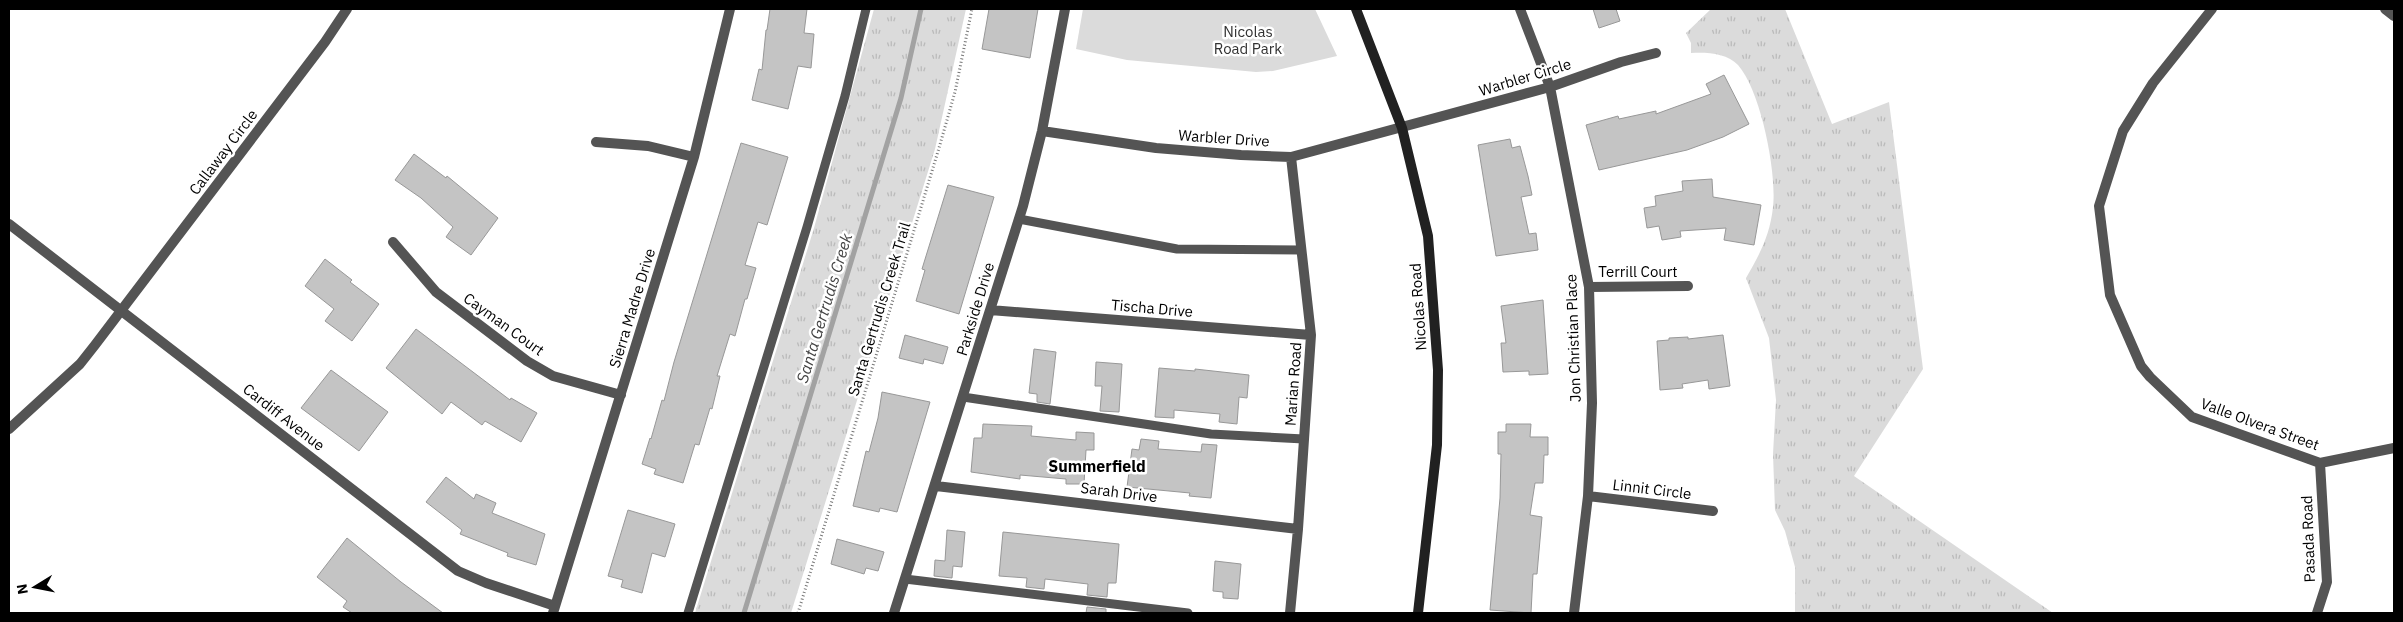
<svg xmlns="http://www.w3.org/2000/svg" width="2403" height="622" font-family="'IBM Plex Sans',sans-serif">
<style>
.grass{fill:url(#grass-tufts)}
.green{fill:#dbdbdb}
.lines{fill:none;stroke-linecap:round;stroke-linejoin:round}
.stream{stroke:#a2a2a2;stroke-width:5}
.building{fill:#c4c4c4;stroke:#989898}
.path{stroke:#767676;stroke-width:3;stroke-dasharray:1 2.5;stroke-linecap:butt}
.service{stroke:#545454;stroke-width:9}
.minor{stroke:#545454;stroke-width:10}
.secondary{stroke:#212121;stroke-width:10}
.labels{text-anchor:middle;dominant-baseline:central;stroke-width:5;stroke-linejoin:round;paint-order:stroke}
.park-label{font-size:15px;fill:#323232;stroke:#fff}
.street-label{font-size:15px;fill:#000;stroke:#fff}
.water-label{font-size:16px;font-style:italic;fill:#434343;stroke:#fff}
.neighbourhood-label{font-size:16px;font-weight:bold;fill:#000;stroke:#fff}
</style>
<defs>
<pattern id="grass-tufts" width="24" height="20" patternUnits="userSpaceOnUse" patternTransform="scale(1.25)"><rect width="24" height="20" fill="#dbdbdb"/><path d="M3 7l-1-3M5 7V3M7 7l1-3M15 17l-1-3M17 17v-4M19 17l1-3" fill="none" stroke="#bababa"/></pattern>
</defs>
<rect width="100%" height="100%" fill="#fff"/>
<path class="grass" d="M874 9H966L935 149 791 613H695L814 228Z
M1711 9H1785L1832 124 1889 102 1923 369 1854 476 2053 613H1795V567L1785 531 1775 510 1773 454 1776 400 1769 338 1746 278C1760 254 1770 235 1773 207 1777 173 1761 91 1738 65 1727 53 1706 52 1691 53V43L1686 33Z"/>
<path class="green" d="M1083 9H1315L1337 56 1273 71 1256 72 1127 60 1076 49Z"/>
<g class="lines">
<path class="stream" d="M744 613 901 98 921 9"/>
</g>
<path class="building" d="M770 9H807L804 33 814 34 811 68 798 66 788 109 752 100 759 69 762 70 766 30H767Z
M989 9H1038L1030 58 982 49Z
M1593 9H1616L1620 21 1599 28Z
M1724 75 1749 124 1723 137 1687 150 1599 170 1586 125 1618 116 1619 119 1656 111V114L1711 94 1706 84Z
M1510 139 1512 148 1520 146 1528 176 1532 195 1521 197 1529 234 1536 233 1538 250 1496 256 1478 145Z
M741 143 788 157 767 225 758 222 745 265 756 268 747 299H745L735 336 730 334 717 376H720L712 409 710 408 699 445 695 444 683 483 654 474 656 469 642 464 650 438 651 439 662 400 664 401 674 362Z
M414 154 446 178 447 176 498 218 471 255 446 237 453 227 421 198 395 180Z
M1712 179 1713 197 1761 205 1754 245 1724 240 1726 228 1680 231 1681 237 1662 240 1659 226 1647 228 1644 208 1656 206 1655 196 1683 191 1682 181Z
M948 185 994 197 959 314 916 301 925 270 922 269Z
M325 259 352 280 350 282 379 304 352 341 325 321 334 309 305 286Z
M1543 300 1548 374 1529 375V371L1503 372 1501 343H1506L1501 306Z
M416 329 510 400 511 398 537 413 521 442 485 421 482 425 451 402 442 414 386 368Z
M905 335 948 347 943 364 924 359 923 364 899 358Z
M1723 335 1730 386 1709 389 1708 380 1682 384 1683 388 1660 390 1657 341 1669 340V338L1688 337V339Z
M1034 349 1056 352 1050 404 1037 402V394L1029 393Z
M1096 362 1122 364 1119 412 1100 411 1102 386H1095Z
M1159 368 1195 371V369L1249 375 1247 398 1239 397 1237 424 1219 422 1220 414 1174 410V418L1155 417Z
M331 370 388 412 359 451 301 408Z
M882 392 930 402 897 512 880 508 879 512 853 506 866 451 869 452 878 418Z
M983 424 1032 426 1031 436 1076 440V432L1094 433V450H1086L1084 484H1066V479L1020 475V479L971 472 974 438H982Z
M1506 424H1531L1530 437H1548V455H1544L1543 483H1535L1530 515 1542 517 1537 574H1533L1531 613 1490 610 1500 498 1501 454H1498V432H1506Z
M1141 439 1159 441 1158 449 1201 452 1202 444 1217 445 1211 498 1189 496 1190 493 1127 487 1132 449 1139 450Z
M446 477 474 499 476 494 496 503 492 513 545 534 536 565 507 556 508 553 460 534 462 530 426 502Z
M628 510 675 524 665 557 652 553 642 593 621 587 623 580 608 576Z
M947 530 965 532 962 567 953 566 952 578 934 576 935 560 945 561Z
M1003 532 1119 544 1116 583H1108L1107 597 1087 595 1088 584 1045 579 1044 589 1026 587 1027 578 999 576Z
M347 538 401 582 443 613H352L343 607 347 601 317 577Z
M837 539 884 552 878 571 866 568 864 574 831 564Z
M1215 561 1241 564 1238 599 1223 598V592L1213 591Z
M1087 607 1106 609V613H1086Z"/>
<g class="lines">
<path class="path" d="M798 613 939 148 955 92 972 9"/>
<path class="service" d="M1019 219 1177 249 1301 250
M963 397 1211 434 1304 439
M905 579 1188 613
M688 613 807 227 845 96 866 9"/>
<path class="minor" d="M1520 9 1550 87 1589 287 1592 403 1588 496 1574 613
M2212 9 2153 83 2123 131 2099 206 2110 295 2141 366 2150 377 2192 417 2320 463 2394 448
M2385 9 2394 16
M1042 131 1156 148 1241 155 1291 157 1550 87 1621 62 1656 53
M596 142 648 146 694 157
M9 224 458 571 486 583 555 606
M393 242 436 292 527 361 553 376 621 395
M1589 287 1688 286
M990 310 1311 335
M9 429 80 364 95 345 325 42 347 9
M936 486 1298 529
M1588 496 1713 511
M553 613 694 157 730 9
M894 613 1023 206 1042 131 1065 9
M1290 613 1298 529 1311 335 1291 157
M2317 613 2327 582 2320 463"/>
<path class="secondary" d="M1356 9 1402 128 1428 236 1438 370 1437 445 1418 613"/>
</g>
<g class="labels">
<g class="park-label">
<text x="1248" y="31">Nicolas<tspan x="1248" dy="17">Road Park</tspan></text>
</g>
<g class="street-label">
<text transform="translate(1525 77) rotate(-17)">Warbler Circle</text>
<text transform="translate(1224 138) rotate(4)">Warbler Drive</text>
<text transform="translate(223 152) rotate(-53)">Callaway Circle</text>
<text x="1638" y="271">Terrill Court</text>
<text transform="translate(1418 307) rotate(-94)">Nicolas Road</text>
<text transform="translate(632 308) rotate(-73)">Sierra Madre Drive</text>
<text transform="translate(1152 308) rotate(5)">Tischa Drive</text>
<text transform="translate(879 309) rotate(-73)">Santa Gertrudis Creek Trail</text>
<text transform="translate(975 309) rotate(-73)">Parkside Drive</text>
<text transform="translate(504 324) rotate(36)">Cayman Court</text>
<text transform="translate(1573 338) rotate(-92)">Jon Christian Place</text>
<text transform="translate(1293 384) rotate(-86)">Marian Road</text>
<text transform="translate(284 417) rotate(38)">Cardiff Avenue</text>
<text transform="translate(2260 424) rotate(20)">Valle Olvera Street</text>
<text transform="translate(1652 489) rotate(7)">Linnit Circle</text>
<text transform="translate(1119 492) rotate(7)">Sarah Drive</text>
<text transform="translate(2308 539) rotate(-92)">Pasada Road</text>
</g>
<g class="water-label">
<text transform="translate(824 308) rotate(-73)">Santa Gertrudis Creek</text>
</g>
<g class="neighbourhood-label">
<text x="1097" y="466">Summerfield</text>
</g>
</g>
<rect width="2403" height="622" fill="none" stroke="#000000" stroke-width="20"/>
<g transform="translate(35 587) rotate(260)" stroke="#ffffff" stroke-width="4" paint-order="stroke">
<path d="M0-4L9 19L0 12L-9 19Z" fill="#000000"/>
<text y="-8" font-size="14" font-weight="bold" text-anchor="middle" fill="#000000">N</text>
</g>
</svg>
